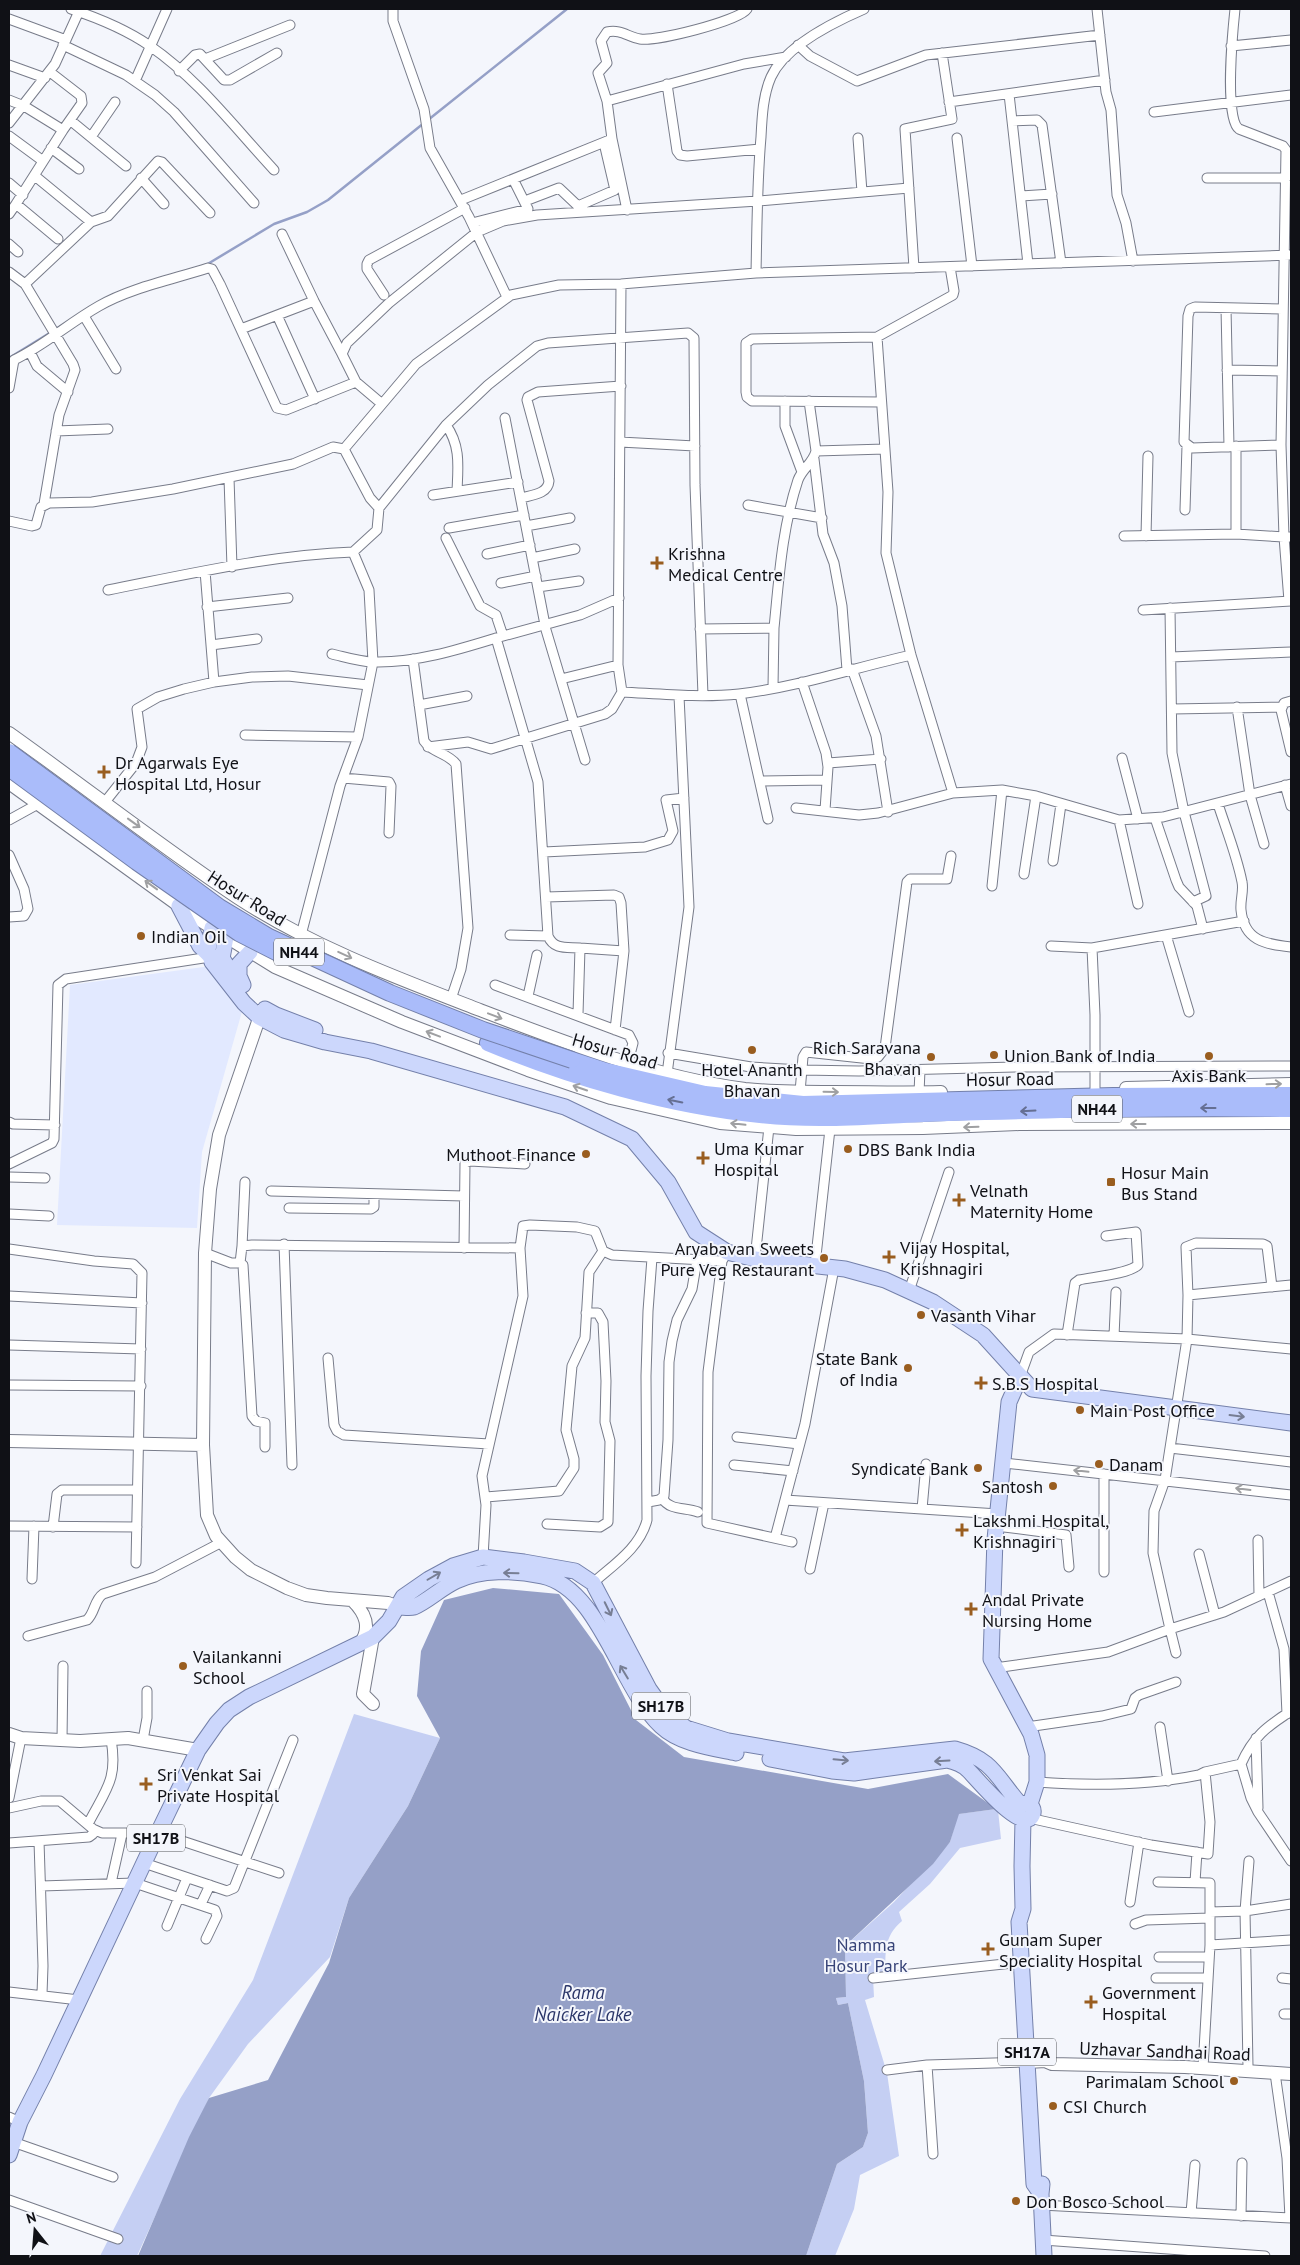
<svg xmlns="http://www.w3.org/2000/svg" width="1300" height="2265" font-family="'PT Sans',sans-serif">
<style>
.built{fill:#e2e9ff}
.green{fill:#c5cff3}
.water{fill:#95a0c7}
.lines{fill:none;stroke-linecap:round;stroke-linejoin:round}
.stream{stroke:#95a0c7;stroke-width:2.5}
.street-casing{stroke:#787c8a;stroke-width:11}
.secondary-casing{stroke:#787c8a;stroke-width:14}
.primary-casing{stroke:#7480aa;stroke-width:17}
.highway-casing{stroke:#7480aa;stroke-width:18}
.street{stroke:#fff;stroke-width:9}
.secondary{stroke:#fff;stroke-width:12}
.primary{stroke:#ccd7fc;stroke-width:15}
.highway{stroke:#aabcfa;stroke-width:16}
.highway-bridge-casing{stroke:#7480aa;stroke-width:18;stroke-linecap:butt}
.highway-bridge{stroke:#aabcfa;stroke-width:16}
.oneway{stroke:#9fa0a2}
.oneway2{stroke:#656f93}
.oneway3{stroke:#777e94}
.poi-dot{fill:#995d1f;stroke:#f4f6fc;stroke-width:2}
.labels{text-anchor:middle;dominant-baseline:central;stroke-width:4;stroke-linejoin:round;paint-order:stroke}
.shield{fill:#f4f6fc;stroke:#54565b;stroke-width:1}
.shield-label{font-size:16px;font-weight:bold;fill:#101116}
.poi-label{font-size:18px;fill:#101116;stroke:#f4f6fc;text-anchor:start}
.street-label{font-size:18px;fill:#101116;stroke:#f4f6fc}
.park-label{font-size:18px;fill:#384478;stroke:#f4f6fc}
.water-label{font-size:19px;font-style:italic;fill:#2b3669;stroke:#f4f6fc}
</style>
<rect width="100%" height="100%" fill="#f4f6fc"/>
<path class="built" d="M211 966 243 1008 202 1152 197 1228 57 1225 70 985Z"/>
<path class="green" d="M354 1714 440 1738 408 1806 349 1898 330 1957 248 2044 209 2098 137 2256H100L180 2099 253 1980Z
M996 1809 998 1810 1001 1839 960 1848 930 1884 899 1912 902 1921C883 1937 886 1953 885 1976L873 1978 874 1997 865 2000 887 2073 899 2156 860 2175 854 2209 835 2256H806L837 2164 863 2147 868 2133 864 2081 848 2003 838 2005 836 1998 846 1997 845 1946 894 1902 950 1842 958 1814Z"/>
<path class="water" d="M493 1588 559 1594 603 1655 636 1720 684 1757 868 1789 948 1774 996 1809 959 1814 950 1842 933 1864 845 1946 846 1997 836 1998 838 2005 848 2003 864 2081 868 2133 863 2147 837 2164 806 2256H138L189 2137 209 2098 268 2080 329 1963 349 1898 408 1806 440 1738 417 1696 421 1651 444 1600Z"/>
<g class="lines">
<path class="stream" d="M428 120 567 9
M206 265 274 224 307 212 328 200 424 123
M9 358 61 326"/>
<defs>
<path id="street" d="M71 9C98 18 127 30 150 46 198 79 235 128 274 170
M393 9V21L424 109 430 148 469 217 507 297
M1097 9 1106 92 1111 110 1117 195 1126 223 1133 261
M1235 9C1233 28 1224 119 1239 129L1283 146 1286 150 1281 445 1284 537H1291
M9 19 66 40
M63 45 126 75 155 95 174 112 254 203
M798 45 810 56 857 81 926 55 1100 35
M1231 46 1291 40
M205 59 290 25
M9 65 45 78
M179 71 195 55 200 54 224 80H230L277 53
M135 81 167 9
M667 84 677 151 680 155 687 156 760 149
M1009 94 1028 264
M9 100 24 106 63 130
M607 101 598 73 607 63 601 41 607 32C621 29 628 37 640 39 655 42 739 21 747 9
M949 102 1105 80
M1154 112 1291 95
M70 120 126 166
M1012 121 1037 120 1042 125 1061 263
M9 123 55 64 80 9
M9 136 43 161
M91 137 115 102
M858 138 862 192
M957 138 972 266
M612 139 627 210
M51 148 79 169
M35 176 91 222
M141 178 164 204
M1207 178H1286
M9 183 23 195
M1021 196 1052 194
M461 200 612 139 607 101 744 64 786 57
M525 201 559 188 578 206 615 190 604 143
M16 204 63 130 82 103 81 96 50 72
M9 214 16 204 58 239
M472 223 528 209 513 179
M282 234 314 301 342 354
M9 244 18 252
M914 268 905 129 952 119 942 53
M9 272 25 284
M756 273C757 228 757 182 761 137 762 117 763 95 771 77 785 46 834 22 864 9
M621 284 618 665 622 692C661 694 700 698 739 694 797 687 854 668 911 655
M384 295 367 269V264L369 260 465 208
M1226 308 1229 447
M277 315 315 399
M84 316 116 369
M241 329 314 301
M877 337 888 492 886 553 911 655 953 793
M30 352 37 366 68 392
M1227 370 1282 371
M9 388 14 360C45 345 69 323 99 306 130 288 174 279 208 268L212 269 220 284 277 408 286 410 356 382
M785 401V426L802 472
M881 402 752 401 747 397 746 392V343L752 339 877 337 953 295 954 291 950 267
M382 404 356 382 342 354 347 343 389 303 477 232 503 221 537 215 758 201 909 188
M505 418 546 630 585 760
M446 425C461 446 458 467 457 491
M56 431 108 429
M620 442 695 446
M1281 445 1192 448 1184 442 1188 316 1190 309 1195 307 1283 309
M1236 446V534L1284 537 1289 601
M816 451 885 449
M814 459 823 534 834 563 842 606 847 670
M229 478 232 567
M433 495 518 482
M521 498C532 495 548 494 549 481L527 400 528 397 538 392 621 386
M44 504 59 415 75 370 73 364 25 284 91 222 108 216 158 161 162 162 210 213
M748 505 822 518
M379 508 446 425 488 385 537 346 548 343 688 333 694 338 695 485 703 695
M1185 510 1187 446
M9 521 32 526 36 525 41 507 49 503 92 502 173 489 293 464 333 447 344 449 416 364 511 295 559 285 621 284 756 273 1291 255
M526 526 570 518
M449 528 524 515
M1124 536 1236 534
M1146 536 1148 456
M446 538 480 606 496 615 503 636
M487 554 530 545
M532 558 575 549
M205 571 214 682
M501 583 536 576
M538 587 579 581
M108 590C189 574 271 555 353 552L377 530 379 508 370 498 344 449
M207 607 288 598
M1170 608 1172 753 1184 812 1206 896 1193 902
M1143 610 1291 601
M774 628C779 578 782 528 798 480 802 469 813 463 816 451L809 401
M700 629 774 628 773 687
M496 638 580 615 619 598
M211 645 257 639
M332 654C345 657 360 662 374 662 415 663 457 650 496 638L538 782 548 936C554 950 566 947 580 948L578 1014
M1171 657 1291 652
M413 659 424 741C432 753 448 753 456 764L468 928 461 969 451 999
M852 669 876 736 888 812
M561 679 618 665
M802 682 826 753 828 767 825 810
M740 694 768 819
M1291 701 1284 703 1281 710 1291 752
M419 705 467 696
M1237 707 1250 795 1264 844
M1172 709 1281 707
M245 735 358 737
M428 747 468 742 491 749 605 714 612 709 622 692
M1122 758 1138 819
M828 763 881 759
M343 778 389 782 391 786 389 833
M760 781 827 780
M1285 785 1291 806
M105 802 136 763 142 747 137 709 158 697 184 689 214 682 252 677 288 676 368 685
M1218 804C1226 829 1237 856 1242 882 1244 891 1240 900 1241 910 1244 941 1265 944 1291 947
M796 808 859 815 878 813 953 793 1002 790 1036 796 1119 820 1163 817 1291 784
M1155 818 1176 880 1179 887 1197 906 1203 929
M9 820 38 804 41 800
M1119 820 1138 904
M544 852 645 847 668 840 673 831 666 800 684 798
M9 855 24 889 28 909 24 916 9 917
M1053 861 1061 804
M1024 874 1036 796
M992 886 1002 790
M546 897 614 895 619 897 621 903 624 951 615 1030
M301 935 340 786 358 737 373 662 369 590 353 552
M510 935 548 936
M1166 935 1189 1012
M1051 946 1092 948 1244 921
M580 948 624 951
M1092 948 1095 1015V1089
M495 985 629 1035 633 1043 628 1062
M528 996 537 955
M668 1053 751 1067 802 1070 859 1071 1015 1067 1291 1066
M667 1074 689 907 679 696
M800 1092 803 1057 806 1052 871 1059 878 1057 885 1048 907 882 910 879H947L951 856
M919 1093 920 1070
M9 1122 13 1124 55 1125
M9 1164 52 1143 54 1139 58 985 66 979 210 957
M9 1177 45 1178
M271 1191 464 1196
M289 1208 371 1209 374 1207V1194
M9 1214 49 1216
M284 1244 292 1465
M242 1246 245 1182
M464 1248 465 1163 470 1161 525 1164
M9 1249 94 1261 133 1264 142 1273 136 1563
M205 1253 231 1263H240L242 1246 252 1245 520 1248 523 1226 530 1225 577 1227 595 1231 603 1251 612 1255 722 1261 727 1252
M755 1259 769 1127
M722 1261 708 1372 707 1523 792 1542
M240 1263 243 1265 252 1416 256 1421 265 1423V1447
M815 1265 830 1129
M909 1291 949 1172
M1188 1295 1186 1247 1196 1243 1263 1244 1267 1246 1272 1287
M9 1296 142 1303
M1067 1335 1075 1283 1079 1280C1093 1277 1129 1274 1138 1265L1136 1232 1106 1236
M1114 1336 1116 1292
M9 1345 141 1349
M328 1358 334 1425 337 1431 344 1435 489 1444
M1020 1377 1029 1352 1054 1334 1187 1339 1291 1349
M9 1385 141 1386
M737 1437 799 1444
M1170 1448 1291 1462
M1004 1463 1291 1495
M734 1465 793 1471
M1104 1474V1572
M486 1497 559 1491 574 1468V1459L566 1430 572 1366 585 1338 589 1272 603 1251
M662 1498C670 1511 685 1507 698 1512
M785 1500 998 1514
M648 1502 659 1500 664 1496 668 1440 669 1362 672 1341 677 1320 692 1289 697 1260
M922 1509 926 1464
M547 1524 600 1527 608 1522 610 1441 605 1422 606 1381 603 1322 598 1313H586
M9 1526 137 1527
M996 1526 1066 1535 1069 1567
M53 1527 57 1494 62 1490H137
M775 1538 805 1424 834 1268
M1258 1540 1259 1596
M1199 1554 1215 1615
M483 1557 486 1505 482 1476 523 1296 520 1248
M810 1569 824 1503
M32 1579 34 1526
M593 1583C613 1565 640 1548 647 1520L646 1376 648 1311 652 1258
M1268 1592 1284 1649 1287 1714
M28 1636 87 1620C95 1613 94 1600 103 1594L155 1577 222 1542
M1176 1653 1170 1629 1224 1612 1291 1581
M995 1668 1108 1652 1170 1629 1153 1553 1154 1511 1165 1480 1187 1339 1188 1295 1291 1285
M1027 1727 1102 1716 1131 1709 1135 1698 1139 1695 1176 1682
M1160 1727 1168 1781
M1256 1738 1258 1808
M62 1740 63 1666
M143 1740 147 1718V1691
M1241 1764 1251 1798 1258 1812 1291 1861
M1037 1782C1092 1786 1145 1786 1199 1775L1205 1772 1241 1764C1253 1737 1266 1727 1291 1711
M9 1798 21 1738
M9 1808 41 1801H60L93 1829 102 1833H158L279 1873
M1029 1818 1151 1845 1208 1854 1210 1822 1205 1772
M88 1824C106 1789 118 1780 111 1739
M39 1841 43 1966 42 1994
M9 1843 89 1837 93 1834V1829
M144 1863 227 1891 234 1888 293 1740
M1158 1882 1210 1883V1945L1203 2068
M1195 1882 1197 1852
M111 1883 122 1834
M41 1886 135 1883 215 1910 217 1916 206 1939
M1130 1902 1139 1842
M201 1904 210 1885
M1210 1912 1245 1911 1291 1904
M1135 1924 1146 1920 1210 1918
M167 1926 187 1878
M1210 1945 1291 1940
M1159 1957H1209
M873 1978 1022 1962
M1156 1978H1208
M1282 1978 1291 1979
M9 1992 79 2000
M1284 2014H1291
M927 2065 933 2154
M1248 2066 1245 1911 1249 1861
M887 2070 927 2065 1028 2062
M1275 2073 1287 2158 1290 2218
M9 2117 20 2122
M13 2142 113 2177
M9 2200 118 2239
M1041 2205 1291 2218
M1191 2213 1195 2165
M1241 2216 1242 2163
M1043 2240 1265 2256"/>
<path id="secondary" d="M9 733C85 787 160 846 238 898 313 947 397 978 480 1010 566 1043 654 1077 745 1089 774 1092 804 1092 833 1092 869 1092 905 1093 941 1092
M9 783 196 918 275 967 402 1022 528 1070 611 1098 720 1123 796 1129 923 1128 1019 1124 1291 1123
M262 1010 219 1135 210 1189 205 1253 203 1445 207 1515 216 1536 235 1557 251 1570 287 1588 306 1595 327 1598 388 1603 399 1607
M1126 1088 1291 1084
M9 1441 203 1445
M353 1601C366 1614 371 1628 360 1644
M373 1704 363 1694 373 1637
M9 1734 21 1738 80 1741 128 1738 198 1750
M1028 2062 1045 2061 1052 2064 1185 2067 1291 2074"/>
<path id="primary" d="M179 906 200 946 209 955
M212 928 208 950 212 962 244 1003 259 1017 284 1030 325 1042 371 1051 565 1107 632 1139 668 1182 696 1232 727 1252 755 1259 845 1269 885 1280 933 1302 983 1335 1032 1389 1291 1423
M226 937 222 958 235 979
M243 985 239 976V964L250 952
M265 1009 276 1015 315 1030
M1020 1377 1009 1402 995 1539 991 1659 1031 1734 1037 1755V1782L1030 1804
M399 1607C403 1607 410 1608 414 1607 428 1601 441 1588 456 1581 481 1569 515 1570 542 1576 600 1588 619 1687 661 1726 680 1744 712 1748 736 1753
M770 1759 832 1771 854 1773 947 1760C956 1762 962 1764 968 1770 974 1775 1026 1840 1033 1813 1034 1808 1031 1806 1028 1803L1020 1804 1017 1808 1019 1816
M1023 1819 1022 1866 1023 1909 1019 1922 1034 2184 1041 2194
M9 2155 20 2122 44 2075 158 1833 198 1750 217 1723 229 1710 249 1697 373 1637 389 1621 403 1597 429 1579 453 1566 483 1557 524 1562 575 1571 593 1583 649 1689 666 1713 686 1728 728 1741 844 1761 955 1749C994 1760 996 1777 1020 1804
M1042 2184 1041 2194 1044 2256"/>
<path id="highway" d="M488 1043C572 1078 670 1106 760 1115 822 1122 886 1115 948 1113 1062 1110 1177 1107 1291 1109
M572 1060 606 1071 705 1094 803 1104 1113 1096 1291 1095"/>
</defs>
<use href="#street" class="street-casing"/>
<use href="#secondary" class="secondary-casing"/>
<use href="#primary" class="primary-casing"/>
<use href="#highway" class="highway-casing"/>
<use href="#street" class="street"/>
<use href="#secondary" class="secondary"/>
<use href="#primary" class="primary"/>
<use href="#highway" class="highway"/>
<defs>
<path id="highway-bridge" d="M9 752 219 907 269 937 390 993 483 1030 572 1060
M9 768 137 862 239 933 288 958"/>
</defs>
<use href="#highway-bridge" class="highway-bridge-casing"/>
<use href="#highway-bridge" class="highway-bridge"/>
</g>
<defs><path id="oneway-shaft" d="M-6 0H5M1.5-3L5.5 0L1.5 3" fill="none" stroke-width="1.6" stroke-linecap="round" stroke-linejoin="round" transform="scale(1.25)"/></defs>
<g class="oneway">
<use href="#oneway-shaft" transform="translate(134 823) rotate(36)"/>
<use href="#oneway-shaft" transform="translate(151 885) rotate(-144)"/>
<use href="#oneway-shaft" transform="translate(345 955) rotate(25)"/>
<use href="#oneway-shaft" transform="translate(495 1016) rotate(21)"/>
<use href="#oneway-shaft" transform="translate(433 1034) rotate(-159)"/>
<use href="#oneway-shaft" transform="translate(1274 1084) rotate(-1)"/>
<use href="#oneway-shaft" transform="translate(580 1088) rotate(-161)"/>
<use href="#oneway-shaft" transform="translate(831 1092) rotate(1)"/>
<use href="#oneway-shaft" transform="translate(738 1124) rotate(-174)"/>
<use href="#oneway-shaft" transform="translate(1138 1124) rotate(180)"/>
<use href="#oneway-shaft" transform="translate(971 1127) rotate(178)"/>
<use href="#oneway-shaft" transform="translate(1081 1471) rotate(-174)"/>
<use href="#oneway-shaft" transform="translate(1243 1489) rotate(-173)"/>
</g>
<g class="oneway2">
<use href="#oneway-shaft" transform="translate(675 1101) rotate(-169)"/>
<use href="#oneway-shaft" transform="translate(1208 1108) rotate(180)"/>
<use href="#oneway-shaft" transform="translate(1028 1111) rotate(177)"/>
</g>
<g class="oneway3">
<use href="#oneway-shaft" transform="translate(1237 1416) rotate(7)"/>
<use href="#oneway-shaft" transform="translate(511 1573) rotate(-179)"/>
<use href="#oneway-shaft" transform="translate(434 1576) rotate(-30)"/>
<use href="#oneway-shaft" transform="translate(608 1609) rotate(64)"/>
<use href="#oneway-shaft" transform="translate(624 1672) rotate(-121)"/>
<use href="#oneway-shaft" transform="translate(841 1760) rotate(5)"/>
<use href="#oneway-shaft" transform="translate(942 1761) rotate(177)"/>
</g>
<g class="poi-dot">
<path d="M654.5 555.5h5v5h5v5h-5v5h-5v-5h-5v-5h5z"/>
<path d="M101.5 764.5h5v5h5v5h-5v5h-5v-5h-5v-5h5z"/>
<circle cx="141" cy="936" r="5"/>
<circle cx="752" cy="1050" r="5"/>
<circle cx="994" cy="1055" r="5"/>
<circle cx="1209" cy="1056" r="5"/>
<circle cx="931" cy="1057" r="5"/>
<circle cx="848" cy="1149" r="5"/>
<circle cx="586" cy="1154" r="5"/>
<path d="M700.5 1150.5h5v5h5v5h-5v5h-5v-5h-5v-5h5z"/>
<rect x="1106" y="1177" width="10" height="10" rx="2.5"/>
<path d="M956.5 1192.5h5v5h5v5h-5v5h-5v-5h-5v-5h5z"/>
<path d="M886.5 1249.5h5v5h5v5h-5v5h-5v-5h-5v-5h5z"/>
<circle cx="824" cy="1258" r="5"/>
<circle cx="921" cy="1315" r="5"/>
<circle cx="908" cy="1368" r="5"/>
<path d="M978.5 1375.5h5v5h5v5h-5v5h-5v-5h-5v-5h5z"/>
<circle cx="1080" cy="1410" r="5"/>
<circle cx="1099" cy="1464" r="5"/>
<circle cx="978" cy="1468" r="5"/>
<circle cx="1053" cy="1486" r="5"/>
<path d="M959.5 1522.5h5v5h5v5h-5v5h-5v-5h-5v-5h5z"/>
<path d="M968.5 1601.5h5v5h5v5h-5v5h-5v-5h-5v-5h5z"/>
<circle cx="183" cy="1666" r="5"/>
<path d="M143.5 1776.5h5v5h5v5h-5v5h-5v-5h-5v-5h5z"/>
<path d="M985.5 1941.5h5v5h5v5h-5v5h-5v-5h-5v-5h5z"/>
<path d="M1088.5 1994.5h5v5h5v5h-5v5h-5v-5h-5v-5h5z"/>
<circle cx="1234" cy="2081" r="5"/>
<circle cx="1053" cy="2106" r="5"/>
<circle cx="1016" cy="2201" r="5"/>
</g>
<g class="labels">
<g class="shield">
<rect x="274" y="938.5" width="50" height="27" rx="4"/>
<rect x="1072" y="1095.5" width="50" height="27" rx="4"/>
<rect x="632" y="1692.5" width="58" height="27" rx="4"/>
<rect x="127" y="1824.5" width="58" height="27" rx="4"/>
<rect x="998" y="2038.5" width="58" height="27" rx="4"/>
</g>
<g class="shield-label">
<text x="299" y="952">NH44</text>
<text x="1097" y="1109">NH44</text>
<text x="661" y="1706">SH17B</text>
<text x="156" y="1838">SH17B</text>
<text x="1027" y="2052">SH17A</text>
</g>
<g class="poi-label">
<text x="668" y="553">Krishna<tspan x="668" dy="21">Medical Centre</tspan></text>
<text x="115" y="762">Dr Agarwals Eye<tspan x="115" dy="21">Hospital Ltd, Hosur</tspan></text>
<text x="151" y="936">Indian Oil</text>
<text x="921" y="1047" text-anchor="end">Rich Saravana<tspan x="921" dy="21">Bhavan</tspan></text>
<text x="1004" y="1055">Union Bank of India</text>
<text x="752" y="1069" text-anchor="middle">Hotel Ananth<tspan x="752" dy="21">Bhavan</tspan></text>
<text x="1209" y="1075" text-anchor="middle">Axis Bank</text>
<text x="714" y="1148">Uma Kumar<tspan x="714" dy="21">Hospital</tspan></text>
<text x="858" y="1149">DBS Bank India</text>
<text x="576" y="1154" text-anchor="end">Muthoot Finance</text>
<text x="1121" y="1172">Hosur Main<tspan x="1121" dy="21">Bus Stand</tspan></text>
<text x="970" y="1190">Velnath<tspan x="970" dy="21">Maternity Home</tspan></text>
<text x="900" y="1247">Vijay Hospital,<tspan x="900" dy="21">Krishnagiri</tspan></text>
<text x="814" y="1248" text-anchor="end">Aryabavan Sweets<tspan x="814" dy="21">Pure Veg Restaurant</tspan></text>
<text x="931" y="1315">Vasanth Vihar</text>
<text x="898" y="1358" text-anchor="end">State Bank<tspan x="898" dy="21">of India</tspan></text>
<text x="992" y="1383">S.B.S Hospital</text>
<text x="1090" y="1410">Main Post Office</text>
<text x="1109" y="1464">Danam</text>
<text x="968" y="1468" text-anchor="end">Syndicate Bank</text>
<text x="1043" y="1486" text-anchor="end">Santosh</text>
<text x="973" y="1520">Lakshmi Hospital,<tspan x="973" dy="21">Krishnagiri</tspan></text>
<text x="982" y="1599">Andal Private<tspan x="982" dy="21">Nursing Home</tspan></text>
<text x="193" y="1656">Vailankanni<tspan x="193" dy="21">School</tspan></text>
<text x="157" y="1774">Sri Venkat Sai<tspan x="157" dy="21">Private Hospital</tspan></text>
<text x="999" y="1939">Gunam Super<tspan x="999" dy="21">Speciality Hospital</tspan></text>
<text x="1102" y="1992">Government<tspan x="1102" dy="21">Hospital</tspan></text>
<text x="1224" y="2081" text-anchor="end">Parimalam School</text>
<text x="1063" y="2106">CSI Church</text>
<text x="1026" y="2201">Don Bosco School</text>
</g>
<g class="street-label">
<text transform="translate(247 898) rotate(32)">Hosur Road</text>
<text transform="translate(615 1051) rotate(16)">Hosur Road</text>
<text transform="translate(1010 1079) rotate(-1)">Hosur Road</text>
<text transform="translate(1165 2051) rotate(2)">Uzhavar Sandhai Road</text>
</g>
<g class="park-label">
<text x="866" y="1944">Namma<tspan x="866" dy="21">Hosur Park</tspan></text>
</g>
<g class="water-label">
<text x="583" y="1992">Rama<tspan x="583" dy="22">Naicker Lake</tspan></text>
</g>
</g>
<rect width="1300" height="2265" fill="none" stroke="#101116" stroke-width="20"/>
<g transform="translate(35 2230) rotate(343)" stroke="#f4f6fc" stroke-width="4" paint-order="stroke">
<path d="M0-4L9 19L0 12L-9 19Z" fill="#101116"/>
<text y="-8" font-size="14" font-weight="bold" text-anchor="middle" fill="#101116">N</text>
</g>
</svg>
